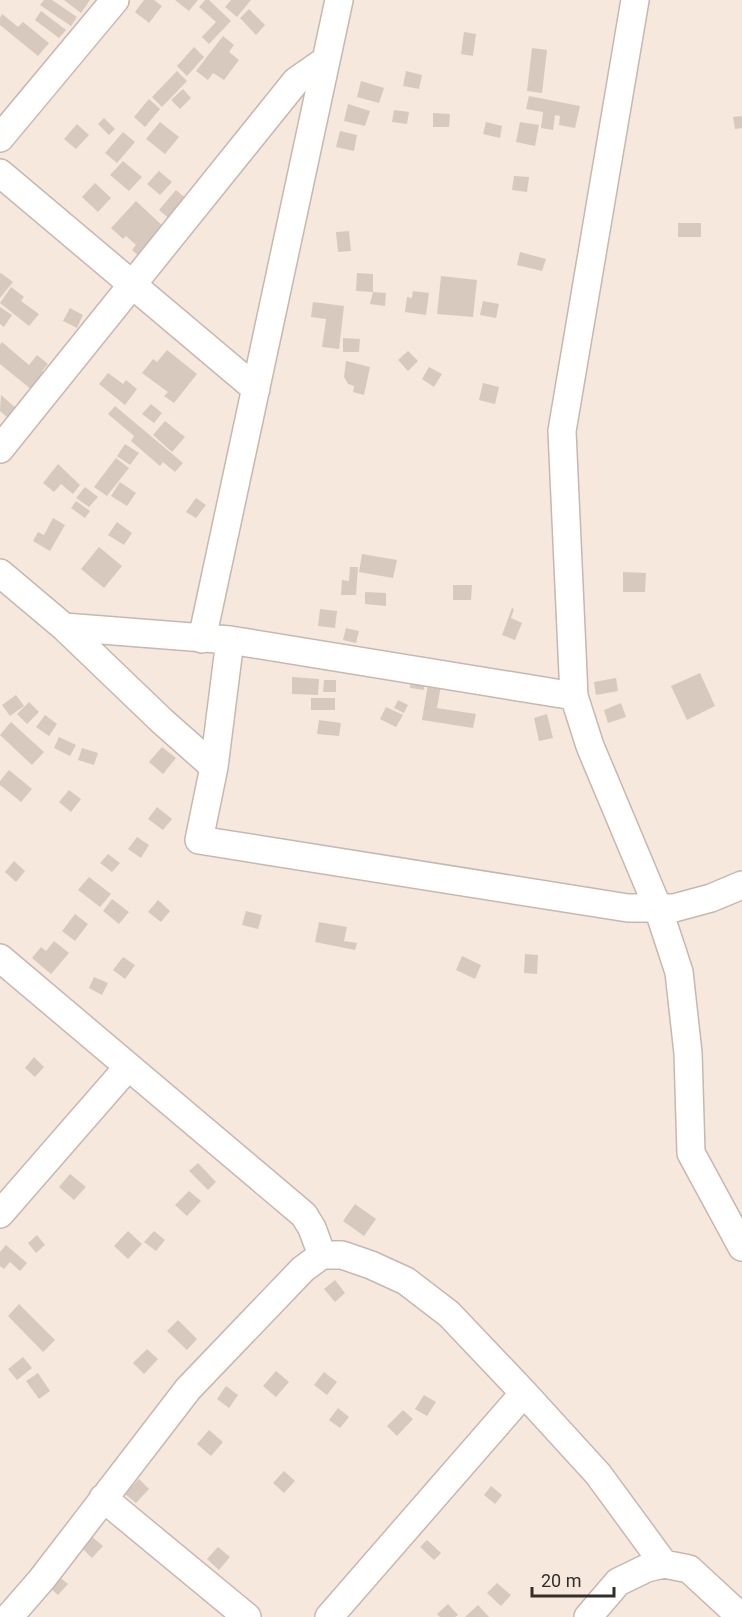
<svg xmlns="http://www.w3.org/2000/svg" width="742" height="1617" font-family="Roboto,sans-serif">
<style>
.building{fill:#d7c9be}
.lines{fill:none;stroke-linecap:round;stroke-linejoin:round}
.minor-casing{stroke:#c6b8ae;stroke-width:30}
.minor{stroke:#fff;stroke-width:27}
</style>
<rect width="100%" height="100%" fill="#f6e8dd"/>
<path class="building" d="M44 0H52L77 17 71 26 40 5Z
M64 0H90L81 13Z
M144 0H154L162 6 149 23 135 12Z
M175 0H198L189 11Z
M205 0H209L231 21 209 44 202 37 216 22 199 7Z
M231 0H251L237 17 225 7Z
M249 9 265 25 256 35 240 18Z
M41 11 66 30 59 38 35 20Z
M2 14 18 27 23 22 49 43 38 56 0 25V18Z
M464 32 476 34 473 56 461 54Z
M223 36 234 45 229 52 239 60 224 80 213 73 208 80 196 71Z
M194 47 204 57 187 76 177 66Z
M532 48 547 50 542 93 527 91Z
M177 71 187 81 162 107 152 97Z
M406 71 422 75 419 89 403 86Z
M361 81 384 88 379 103 357 97Z
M183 89 191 98 180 109 171 100Z
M529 96 580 106 575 128 559 125 560 116 555 115 553 130 541 128 543 112 526 109Z
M149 99 160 109 145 127 134 117Z
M348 104 370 111 365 126 344 121Z
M394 110 409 112 407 124 392 122Z
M433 113 450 114 449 127H433Z
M742 116V128L735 129 733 117Z
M104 118 115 129 109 135 98 124Z
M160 122 179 137 165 154 146 139Z
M486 122 502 126 500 138 483 134Z
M520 122 539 125 535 146 516 142Z
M77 124 89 135 76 149 64 139Z
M340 131 357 135 354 151 336 147Z
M123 132 135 142 117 163 105 153Z
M123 161 142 177 129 191 110 175Z
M159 171 172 182 160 195 147 184Z
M514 176 529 177 527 192 512 190Z
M95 183 111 198 98 212 82 197Z
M176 190 189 201 172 221 159 210Z
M136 201 166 229 141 258 132 250 136 245 126 236 123 239 111 228Z
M678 223H701V237H678Z
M349 231 351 251 338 252 336 232Z
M520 252 546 259 542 271 517 265Z
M1 273 13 282 0 298V274Z
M357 273 373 274V292L386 293 385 306 370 304 373 292 356 291Z
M441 276 477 280 473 317 437 314Z
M11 287 24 297 21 301 39 314 29 326 0 303Z
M413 291 429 293 426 315 405 312 407 297 412 298Z
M483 301 499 304 496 318 480 315Z
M313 302 344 306 339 349 322 347 326 319 311 317Z
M0 307 12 315 4 327 0 324Z
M70 308 83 315 77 328 63 321Z
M343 338 360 339 359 352H343Z
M2 342 29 365 37 355 48 364 42 371 46 374 32 390 0 364V345Z
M167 350 197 374 174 403 164 396 168 392 142 373 153 359 157 362Z
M408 351 418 361 408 371 398 360Z
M346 361 370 367 364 395 353 392 354 386 348 384 344 377Z
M429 367 442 374 434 387 422 379Z
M108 373 123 384 126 380 137 389 125 405 99 384Z
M483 383 499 387 495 404 479 400Z
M1 395 17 409 8 418 0 411Z
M151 404 162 413 154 423 142 414Z
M115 406 183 463 175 472 163 462 160 466 131 441 134 436 108 414Z
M165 421 185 437 172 452 153 435Z
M125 444 139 453 130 465 117 456Z
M116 458 129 468 107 496 94 487Z
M58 464 80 485 73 494 61 484 54 492 43 483Z
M120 482 136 493 127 506 111 496Z
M85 487 98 497 89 507 76 498Z
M196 498 206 505 196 518 186 512Z
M76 501 90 511 85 518 71 508Z
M53 518 65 525 50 551 33 541 38 532 44 535Z
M117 522 132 533 124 545 108 535Z
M99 547 122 566 104 588 81 569Z
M362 554 397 560 393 578 359 572Z
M350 567H358L356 595H341L342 580 349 581Z
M623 572 646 573 645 592H623Z
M453 585H472L471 600H453Z
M365 592 386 593V606L365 604Z
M512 608 514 609 511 618 522 623 515 640 502 635Z
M320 609 337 611 335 628 318 626Z
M346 628 359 631 356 643 343 640Z
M700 673 715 706 687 720 671 686Z
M292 677 319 679 318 695 292 694Z
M411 678 425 680 424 690 410 688Z
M429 678 442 680 437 708 476 714 473 728 422 720Z
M616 678 618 691 596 695 594 682Z
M324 680H336V692H323Z
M16 695 24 706 10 716 2 705Z
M311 698H335V710H311Z
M398 700 408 705 404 713 394 708Z
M29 702 39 712 27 724 17 714Z
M621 703 626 717 608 723 604 710Z
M386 707 403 715 396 727 380 719Z
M547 714 553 738 539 741 534 718Z
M45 715 57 724 49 736 36 727Z
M319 720 341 723 339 736 317 734Z
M11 722 44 752 32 765 0 735Z
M59 737 76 745 70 756 54 748Z
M162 747 176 758 163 774 149 762Z
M82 748 98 753 94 765 78 760Z
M9 770 32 789 21 802 0 785V781Z
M69 790 81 799 71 812 59 802Z
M157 807 172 819 163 830 148 819Z
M137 837 149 845 141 858 128 849Z
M108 854 120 863 112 872 100 863Z
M14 861 25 871 16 882 5 872Z
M89 877 111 894 100 907 78 890Z
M112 899 129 912 119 924 103 911Z
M158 900 170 911 161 922 148 912Z
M246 911 262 915 258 929 242 925Z
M75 914 88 924 75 941 62 931Z
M319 922 347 927 344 941 357 943 355 950 315 942Z
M54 941 69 953 51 974 32 958 41 947 46 951Z
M525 954 538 955 537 974 524 973Z
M462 956 481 965 475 979 456 970Z
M123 957 135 965 125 979 113 970Z
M94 977 108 983 102 995 89 988Z
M34 1057 44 1067 35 1077 25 1068Z
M198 1163 216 1182 208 1190 189 1171Z
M70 1174 86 1187 74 1200 59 1187Z
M189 1191 201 1201 187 1216 175 1205Z
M355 1204 376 1219 364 1236 343 1221Z
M128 1231 142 1244 128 1259 114 1246Z
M154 1231 165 1240 156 1251 144 1242Z
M37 1235 45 1245 36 1253 28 1243Z
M6 1245 27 1263 20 1271 10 1262 4 1269 0 1266V1252Z
M335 1280 345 1293 335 1302 324 1289Z
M19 1304 55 1340 43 1352 8 1316Z
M178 1320 197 1339 187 1350 167 1331Z
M147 1349 158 1359 144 1374 133 1363Z
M23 1357 32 1368 17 1380 8 1369Z
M276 1371 289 1382 276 1397 263 1386Z
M324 1372 337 1382 327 1395 314 1385Z
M38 1373 50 1391 39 1399 26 1381Z
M226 1386 238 1395 229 1408 217 1399Z
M424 1395 436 1402 427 1416 415 1409Z
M338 1408 349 1417 340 1428 329 1420Z
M403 1410 413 1419 397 1436 387 1426Z
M209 1430 223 1442 211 1456 197 1444Z
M284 1471 295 1481 284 1493 273 1483Z
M139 1479 149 1489 136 1503 125 1494Z
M491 1486 502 1495 495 1504 484 1495Z
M91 1536 103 1546 92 1558 81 1547Z
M427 1540 441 1553 434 1560 420 1547Z
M218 1547 230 1557 219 1570 207 1559Z
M57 1575 68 1584 58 1595 47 1585Z
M497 1583 511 1595 501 1606 487 1593Z
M448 1604 458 1615 455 1617H440L437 1614Z
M478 1605 489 1617H465Z"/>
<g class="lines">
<defs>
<path id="minor" d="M635 0 562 431 574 696 590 746 658 908 679 972 688 1053 691 1153 742 1247
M0 138 115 0
M0 173 256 389
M0 449 296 81 326 60
M0 573 64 627 162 721 214 767
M64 627 230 640 574 696
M202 639 339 0
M230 640 214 767 199 840 628 908H674L711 898 742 885
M0 958 304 1215 312 1228 322 1255
M0 1214 128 1067
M103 1498 247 1617
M9 1617 42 1579 188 1389 303 1269 322 1255H342L371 1265 406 1281 449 1314 524 1393 598 1474 664 1564
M329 1617 524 1393
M588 1617 618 1582 647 1568 664 1564 689 1569 741 1617"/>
</defs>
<use href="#minor" class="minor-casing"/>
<use href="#minor" class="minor"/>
</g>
<path d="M532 1587v9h82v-9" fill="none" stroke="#342e2a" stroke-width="3"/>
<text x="541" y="1587" font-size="18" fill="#342e2a" stroke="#f6e8dd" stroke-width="4.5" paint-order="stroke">20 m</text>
</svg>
